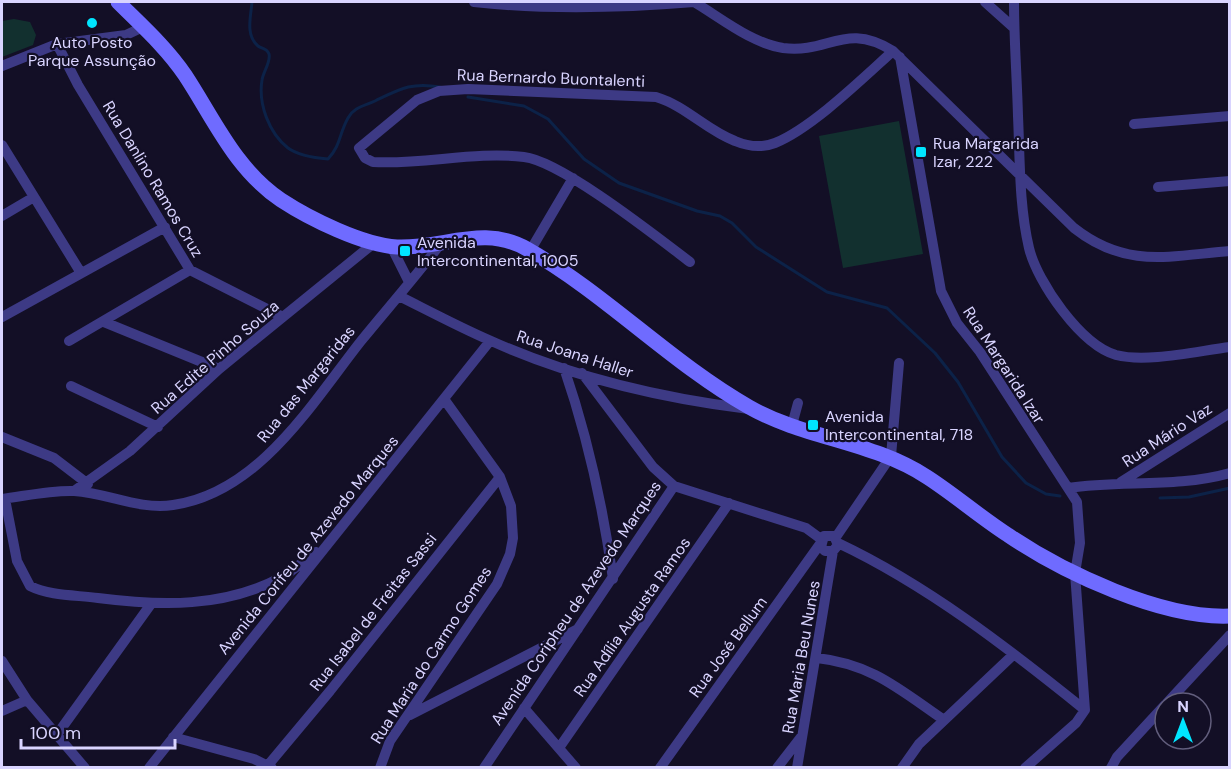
<svg xmlns="http://www.w3.org/2000/svg" width="1231" height="769" font-family="'DM Sans',sans-serif">
<style>
.green{fill:#12302f}
.lines{fill:none;stroke-linecap:round;stroke-linejoin:round}
.stream{stroke:#0c2248;stroke-width:3}
.street{stroke:#3d3a85;stroke-width:10}
.secondary{stroke:#6f6bff;stroke-width:15}
.poi-dot{fill:#00e5ff;stroke:#130f26;stroke-width:2}
.labels{text-anchor:middle;dominant-baseline:central;stroke-width:4.5;stroke-linejoin:round;paint-order:stroke}
.poi-label{font-size:16px;fill:#d9d4ff;stroke:#130f26;text-anchor:start}
.street-label{font-size:16px;fill:#d9d4ff;stroke:#130f26}
</style>
<rect width="100%" height="100%" fill="#130f26"/>
<path class="green" d="M14 19 30 22 36 35 33 45 2 57V21Z
M899 121 923 254 843 268 819 136Z"/>
<g class="lines">
<path class="stream" d="M252 2C251 16 245 35 258 46 262 49 267 48 269 54 271 62 263 72 262 80 258 104 269 133 288 148 299 156 316 158 328 159 341 145 339 134 348 118 354 107 364 106 375 101 400 89 411 82 440 87
M468 97 524 106 548 119 584 159 619 183 697 211 720 216 732 223 756 247 827 292 887 308 935 353 958 382 1002 457 1026 483 1046 494 1060 496
M1160 498 1189 497 1230 488"/>
<path class="street" d="M474 2C547 10 621 8 694 2
M694 2C721 18 751 43 783 48 829 54 845 21 893 51L1074 228C1126 269 1169 256 1230 251
M985 2 1014 28
M1014 2C1014 40 1017 78 1018 116 1020 159 1019 205 1029 248 1037 282 1081 345 1116 355 1147 363 1197 351 1230 347
M57 44 78 85 190 270 283 317
M900 57 941 291 957 323 980 352 1077 502 1080 543 1075 573 1085 710 1076 723 1025 768
M2 66 57 44 126 35 143 27
M1134 124 1230 116
M2 145 81 273
M1158 187 1230 181
M2 216 34 197
M391 246 409 282
M530 251 573 178
M690 262C657 237 561 161 524 157 474 151 423 165 373 162L365 158 359 148 417 100 439 91 468 89 656 97C686 106 706 130 735 141 747 146 762 148 775 143 812 128 863 78 893 51
M399 296C429 311 459 327 489 340 571 377 660 398 749 409
M2 317 165 227
M104 322 219 369
M69 341 190 270
M564 368C588 438 603 506 613 579
M71 386 158 427
M792 425 798 403
M2 437 54 458 88 484
M1121 482 1230 413
M674 486 806 528 821 539
M1068 488C1122 480 1176 488 1230 473
M74 491 130 451 219 369 374 243
M2 499C25 496 51 490 74 491 108 493 138 510 173 505 259 493 312 403 361 341 388 308 416 276 442 242
M5 499 17 561 30 586C50 596 76 595 98 598 161 606 224 608 282 577 294 570 305 560 316 552
M836 537 891 456 899 363
M838 543C927 585 1008 648 1085 710
M817 658C872 664 900 690 944 720
M2 661 27 700 85 768
M1167 703 1230 635
M524 708 576 768
M2 711 27 700
M410 715 578 629
M56 736 151 604
M173 737 254 759 272 768
M559 748 729 503
M269 764 330 691 500 477
M149 768 490 341
M380 768 390 741 497 584 510 554 513 538 511 506 500 477 444 399
M484 768 674 486 653 467 582 373
M660 768 820 544
M777 768 801 737
M797 768 833 551 838 545 834 536H824L821 547 825 551H833
M902 768 919 744 1013 655
M1111 768 1117 757 1165 705"/>
<path class="secondary" d="M118 2C141 25 166 47 185 75 214 119 235 169 281 200 310 219 363 245 397 247 443 249 484 224 527 249 606 294 670 362 749 407 805 439 872 441 927 477 955 495 980 517 1008 535 1064 573 1162 619 1230 616"/>
</g>
<g class="poi-dot">
<circle cx="92" cy="23" r="6"/>
<rect x="915" y="146" width="12" height="12" rx="3"/>
<rect x="399" y="245" width="12" height="12" rx="3"/>
<rect x="807" y="419" width="12" height="12" rx="3"/>
</g>
<g class="labels">
<g class="poi-label">
<text x="92" y="42" text-anchor="middle">Auto Posto<tspan x="92" dy="18">Parque Assunção</tspan></text>
<text x="933" y="143">Rua Margarida<tspan x="933" dy="18">Izar, 222</tspan></text>
<text x="417" y="242">Avenida<tspan x="417" dy="18">Intercontinental, 1005</tspan></text>
<text x="825" y="416">Avenida<tspan x="825" dy="18">Intercontinental, 718</tspan></text>
</g>
<g class="street-label">
<text transform="translate(551 78) rotate(2)">Rua Bernardo Buontalenti</text>
<text transform="translate(153 179) rotate(59)">Rua Danlino Ramos Cruz</text>
<text transform="translate(575 354) rotate(18)">Rua Joana Haller</text>
<text transform="translate(215 357) rotate(-41)">Rua Edite Pinho Souza</text>
<text transform="translate(1004 365) rotate(57)">Rua Margarida Izar</text>
<text transform="translate(306 384) rotate(-51)">Rua das Margaridas</text>
<text transform="translate(1167 435) rotate(-33)">Rua Mário Vaz</text>
<text transform="translate(308 545) rotate(-51)">Avenida Corifeu de Azevedo Marques</text>
<text transform="translate(576 603) rotate(-56)">Avenida Coripheu de Azevedo Marques</text>
<text transform="translate(373 612) rotate(-52)">Rua Isabel de Freitas Sassi</text>
<text transform="translate(632 617) rotate(-55)">Rua Adília Augusta Ramos</text>
<text transform="translate(728 647) rotate(-54)">Rua José Bellum</text>
<text transform="translate(431 655) rotate(-57)">Rua Maria do Carmo Gomes</text>
<text transform="translate(801 657) rotate(-80)">Rua Maria Beu Nunes</text>
</g>
</g>
<rect width="1231" height="769" fill="none" stroke="#d9d4ff" stroke-width="6"/>
<g transform="translate(1183 721)"><circle r="28" fill="#130f26" stroke="#625e7d" stroke-width="1.5"/>
<path d="M0-4.5L10 22L0 15L-10 22Z" fill="#00e5ff"/>
<text y="-9" font-size="16" font-weight="bold" text-anchor="middle" fill="#d9d4ff">N</text>
</g>
<path d="M21 739v9h154v-9" fill="none" stroke="#d9d4ff" stroke-width="3"/>
<text x="30" y="739" font-size="18" fill="#d9d4ff" stroke="#130f26" stroke-width="4.5" paint-order="stroke">100 m</text>
</svg>
